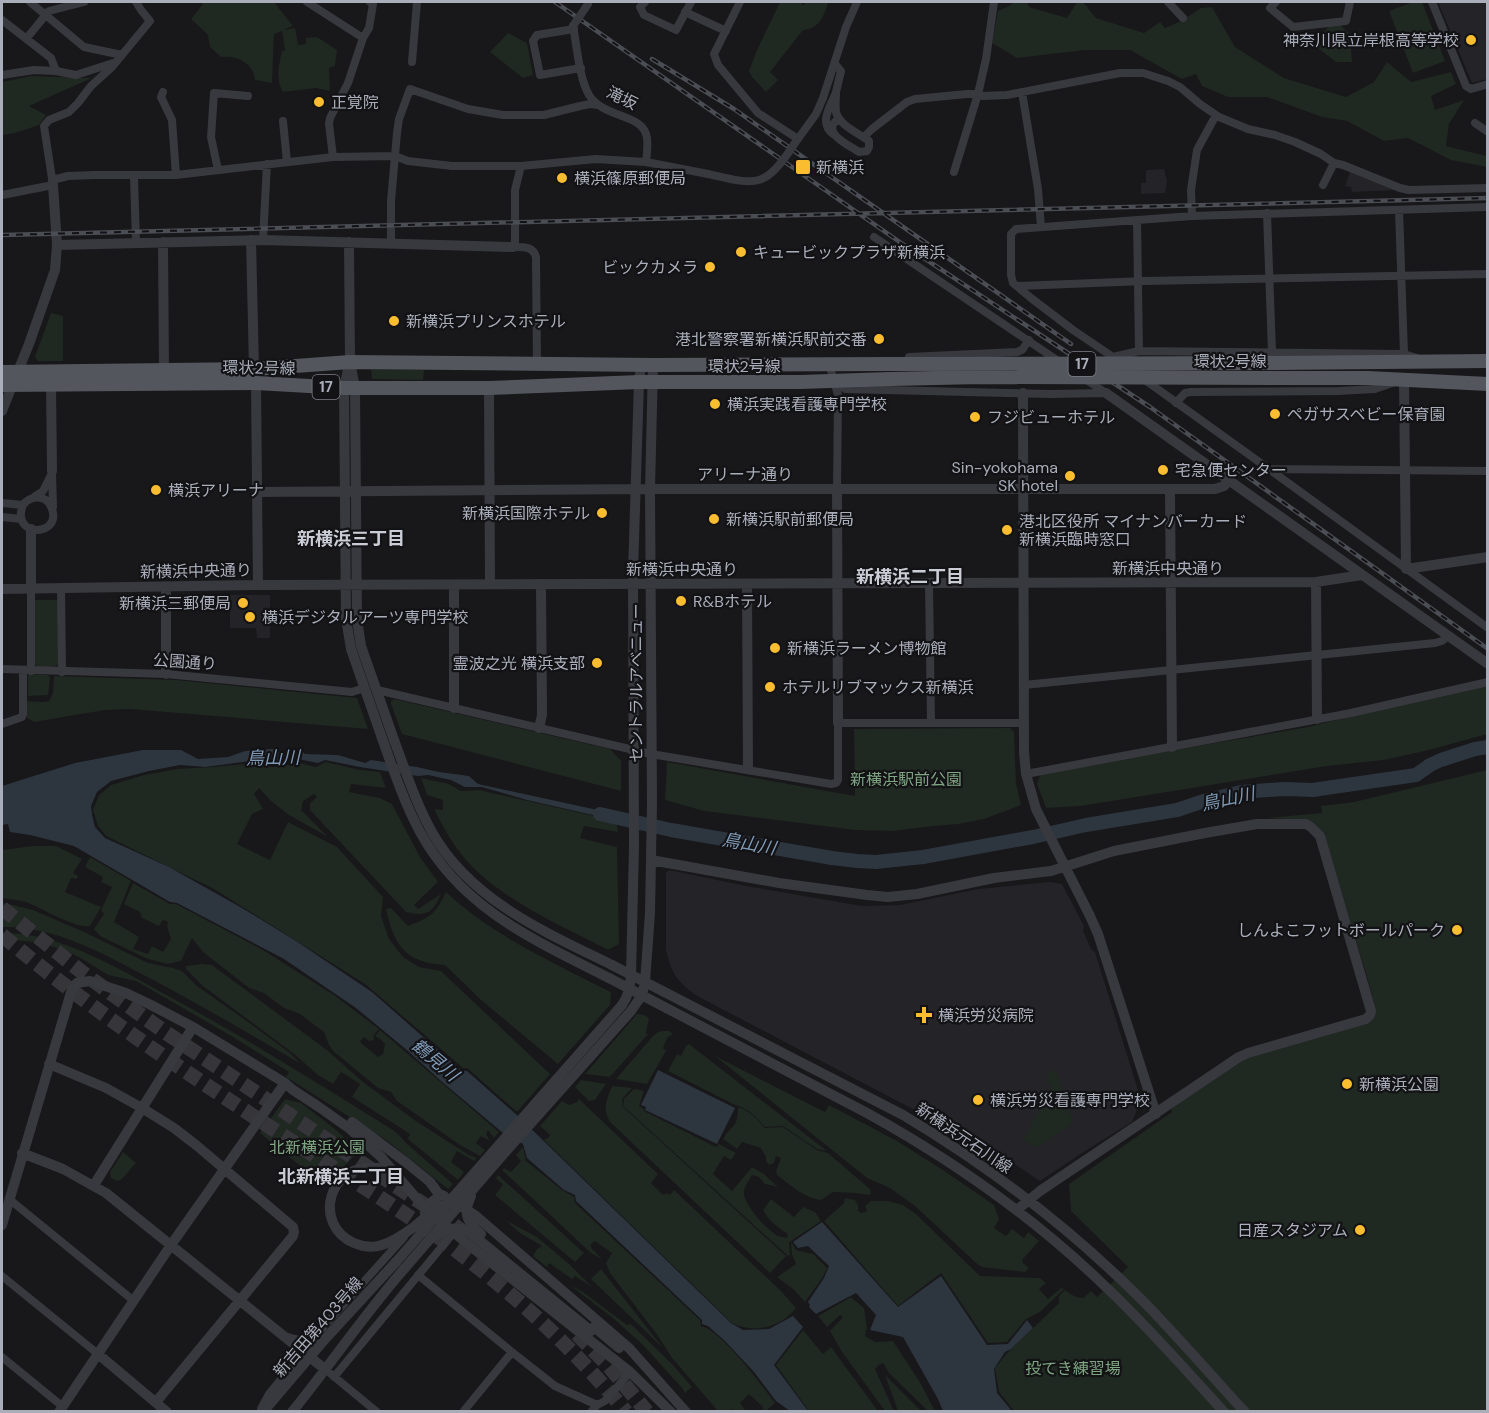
<svg xmlns="http://www.w3.org/2000/svg" width="1489" height="1413" font-family="'DM Sans','Noto Sans JP',sans-serif">
<style>
.built{fill:#242327}
.green{fill:#1f2821}
.water{fill:#2d363f}
.lines{fill:none;stroke-linecap:round;stroke-linejoin:round}
.river{stroke:#2d363f;stroke-width:14}
.motorway-tunnel{stroke:#35353a;stroke-width:15;stroke-dasharray:15 8;stroke-linecap:butt}
.minor{stroke:#38393f;stroke-width:8}
.tertiary{stroke:#38393f;stroke-width:10}
.primary{stroke:#54565e;stroke-width:14}
.rail-casing{stroke:#4b4d54;stroke-width:4.5}
.rail{stroke:#131215;stroke-width:2;stroke-dasharray:7;stroke-linecap:butt}
.minor-bridge{stroke:#38393f;stroke-width:8}
.tertiary-bridge{stroke:#38393f;stroke-width:10}
.primary-bridge{stroke:#54565e;stroke-width:14}
.poi-dot{fill:#fabd30;stroke:#131215;stroke-width:2}
.labels{text-anchor:middle;dominant-baseline:central;stroke-width:4.5;stroke-linejoin:round;paint-order:stroke}
.shield{fill:#131215;stroke:#7c7f88;stroke-width:1.5}
.shield-label{font-size:15px;font-weight:bold;fill:#a9aeba}
.poi-label{font-size:16px;fill:#a9aeba;stroke:#131215;text-anchor:start}
.street-label{font-size:16px;fill:#a9aeba;stroke:#131215}
.park-label{font-size:16px;fill:#7fa683;stroke:#131215}
.neighbourhood-label{font-size:18px;font-weight:bold;fill:#cacdd6;stroke:#131215}
.water-label{font-size:18px;font-style:italic;fill:#7f9ab6;stroke:#131215}
</style>
<rect width="100%" height="100%" fill="#18171a"/>
<path class="built" d="M1438 2H1487V79L1472 83Z
M1164 169 1167 181 1165 193 1141 194V183H1146V170Z
M1350 172 1399 190 1352 192 1351 187 1345 186Z
M230 595H270V638H257L256 628H230Z
M669 870 746 886 862 906 900 905 978 889 1051 882 1062 884 1084 926 1083 931 1091 949 1095 952 1141 1100 1132 1122 1085 1151 1040 1181 1010 1161 1011 1159 1000 1154 992 1156 990 1159 968 1143 909 1107 699 997 686 988 676 977 670 965 666 950V873Z"/>
<path class="green" d="M200 2H274L293 26 283 30 295 28 298 45 306 44V38L317 37 337 50 335 66 329 68 330 91 316 88 283 92C275 78 279 65 282 51L285 50 282 31 274 34 272 83 255 80C254 63 236 55 221 57L210 47 208 35 191 19 203 4Z
M780 2H800L803 5 807 2H828C825 15 819 29 803 30L770 72 778 80 766 92 752 77 749 71 757 50Z
M1015 2H1027L1029 7 1067 18 1077 2H1083L1096 18 1144 33 1160 22 1165 28 1181 21 1201 8 1212 7 1235 47 1284 78 1346 97 1374 82 1387 62 1411 82 1451 72 1456 84 1431 96 1435 110 1464 100 1449 124 1446 146 1487 156V167L1451 160 1408 138 1384 141 1347 121 1322 117 1267 97H1228L1202 86 1196 74 1182 79 1130 50H1085L1017 58 992 43 998 11 1007 7Z
M1413 2H1422L1445 61 1413 73 1389 11Z
M1340 25 1350 34 1352 62H1336L1314 45 1329 26Z
M508 33 527 43 533 75 523 78 490 52Z
M31 76 92 78 29 106 46 115 39 125 15 133 2 135V82Z
M51 313 63 316V361H38L35 357Z
M371 369 424 370 423 380 372 379Z
M34 600H58V664L56 666 38 667 35 664Z
M28 674 48 675 50 678 48 695 28 696Z
M54 676 176 680 357 698 368 729 130 709 105 710 34 722 27 718 26 701 44 702 49 701 53 693Z
M1487 683V734L1429 750 1384 760 1327 766 1081 806 1046 808 1037 784 1041 773 1308 727Z
M394 699 610 749 621 761V791L402 734 391 704V701Z
M1010 728 1014 732 1016 783 1021 805 984 819 958 824 934 826 893 831 855 830 704 811 665 800 667 762 855 796 854 729Z
M326 762 360 770 380 772 386 788 351 784 349 792 380 798 392 804 420 857 438 882 414 905 418 909 441 894C433 913 426 917 406 912L310 810V803L317 797 314 794 303 801 301 810 328 837 289 815 272 802 259 788 254 794 263 809 252 814 237 844 270 860 288 822 337 847 383 897 381 916 389 939 403 957 419 967 441 971 550 1074 517 1112 467 1068H463L365 984 214 889 106 836 98 826 93 810 99 795 111 785 144 775 177 769 213 767 256 763 273 767 299 763 316 767Z
M1487 770V1411H1014L999 1392 995 1368 1007 1353 1055 1307 1059 1303V1296L1065 1290 1072 1295 1077 1297 1083 1298 1091 1291 1097 1297 1128 1267 1071 1211 1069 1184 1172 1112 1171 1108 1243 1059 1373 1018 1375 1016 1374 1003 1367 977 1324 835 1328 833 1324 834 1315 823 1307 820 1267 818 1322 813 1321 806 1354 802Z
M421 778 449 784 461 791 479 790 616 821 618 832 584 826 580 838 617 847 619 944 608 950C560 925 503 901 466 860 453 845 443 827 434 809L443 810V800L427 795Z
M33 846H56L82 859 73 873 78 876 77 879 71 878 65 892 101 907 90 926C75 929 42 908 26 902 18 900 9 899 2 898V850Z
M90 857 131 881 114 922 139 937 133 949 148 954 152 946 163 952 171 939 167 926 168 922 163 920 159 926 142 918 140 912 124 904 133 883 170 904H176L263 950 334 995 379 1029 373 1036 374 1040 369 1041 364 1037 360 1042 378 1057 383 1054 385 1044 380 1039 375 1036 380 1030 499 1132 494 1138 488 1130 486 1134 490 1141 481 1136 476 1143 485 1150 480 1156 460 1145 397 1101 391 1092 378 1088 333 1051 329 1045 324 1032 300 1014 284 1008 264 993 249 988 203 952 192 938 181 961 168 964 148 959 100 936 94 929 104 914 101 910 112 887 101 882 103 877 85 867Z
M446 892C493 936 554 963 611 992L610 1005 558 1064 481 1000 445 965C406 963 394 946 386 909L391 908 408 926C430 918 436 913 446 892Z
M2 903 9 904 33 910 84 932 148 963 173 968 182 971 197 986 251 1024 290 1053 301 1064C253 1036 204 1007 155 981 107 956 57 926 2 927Z
M2 933C59 931 125 972 174 999 249 1040 321 1085 393 1130L400 1136 405 1142 453 1184 448 1189 386 1140 286 1077 289 1072 233 1037 136 981 108 975 79 957 64 950 36 942 2 939Z
M201 964 212 965 327 1050 363 1082 416 1121 469 1155 477 1158 474 1161 457 1151 451 1162 464 1172 458 1180 409 1140 408 1138 410 1134 352 1097 360 1084 341 1072 333 1084 318 1075 294 1054 203 986 186 969V966Z
M637 1014 644 1015 649 1018 646 1033 648 1034 610 1077 585 1074Z
M663 1031H669L673 1034 667 1038 663 1048 666 1051 647 1084 616 1079 652 1037 658 1032Z
M689 1044 827 1151 817 1149 783 1126 765 1127C756 1117 749 1109 735 1105L668 1071 677 1054 681 1056 686 1046Z
M715 1056 825 1112 829 1105 897 1141 943 1170 994 1205 999 1219 994 1228 1006 1236 1012 1229 1024 1238 1028 1232 1039 1241 1022 1260 1023 1263 1029 1268 1025 1272 982 1267 976 1263 915 1206 890 1188 867 1178Z
M1056 1070 1073 1123 1037 1148 1023 1140 1051 1089 1045 1074Z
M581 1080 606 1084 595 1100 589 1101 575 1087Z
M612 1086 632 1088 623 1098 622 1106 786 1256 770 1273 611 1123C601 1110 607 1099 612 1086Z
M634 1089 644 1091 639 1106 644 1109V1111L716 1147 719 1144 736 1153 731 1160 724 1156 713 1174 732 1191 752 1167 764 1174 778 1187 765 1184 759 1177 752 1175C749 1181 744 1187 744 1193 744 1205 767 1230 778 1236 780 1237 785 1237 787 1238L788 1234C777 1227 769 1221 763 1210L771 1199 794 1217 803 1207 815 1212 821 1221 791 1241 796 1250 813 1254 827 1268 823 1277 805 1302 793 1289 777 1277 796 1264 792 1255 791 1241 789 1242 790 1255 788 1256 623 1106 624 1099Z
M285 1099 301 1103 335 1129 359 1151 325 1186 260 1133Z
M579 1099 658 1174 651 1183 663 1195 667 1193 670 1195 674 1190 782 1292 796 1308C781 1328 753 1334 732 1323L544 1140 548 1138 550 1135 540 1126 562 1101 569 1105 577 1102Z
M738 1107C750 1111 757 1119 765 1128L783 1127 817 1150 828 1153 870 1189 871 1193 869 1195 855 1193 833 1192 821 1200C804 1198 790 1185 777 1175L776 1171 781 1158 776 1156 774 1163 769 1165 766 1161V1157L761 1148 742 1142 737 1149 723 1139C732 1123 738 1129 738 1107Z
M523 1147 526 1161 562 1190 574 1197 575 1203 700 1320 701 1326C721 1330 762 1385 775 1403L766 1411H763V1407L749 1394 740 1403 746 1411H734L732 1409 729 1411H718L672 1358 658 1336 610 1273 606 1263 612 1253 595 1241 590 1245 592 1249 603 1260 591 1253 502 1170 504 1168 511 1172 521 1161 516 1155Z
M123 1152 136 1163 122 1179 117 1181 111 1178 110 1172Z
M498 1175 584 1253 575 1262 495 1195 503 1185 496 1178Z
M845 1198 855 1200 858 1205V1211L862 1213 867 1211 865 1206 871 1201H888L903 1205 916 1214 980 1276 1040 1278 1046 1283 1039 1289 1048 1299 1061 1288 1064 1289 1040 1312 1026 1319 1007 1342 988 1343 941 1273 898 1306 824 1221 844 1203Z
M505 1220 537 1237 569 1264 593 1288 575 1276 572 1279 549 1263 547 1267 533 1256 537 1249 542 1246 520 1233Z
M601 1269 663 1348 591 1279Z
M570 1285 583 1292 627 1325 631 1324 673 1365 692 1387 685 1393 683 1389 643 1345 614 1319Z
M851 1297 864 1308 867 1327 865 1336 875 1342 893 1341 921 1384 935 1411H928L889 1373 883 1363 879 1365 875 1369 894 1411H885L842 1352 830 1331 843 1317 840 1315 827 1327 818 1316Z
M803 1330 823 1354 831 1347 878 1411H809L776 1365Z
M885 1375 921 1411H898Z"/>
<path class="water" d="M273 749 281 753 302 751 305 754 338 755 365 763 371 760 417 767 439 772 469 776 478 784 616 814 615 820 527 800 482 787H465L451 780 428 775 418 776 360 767 325 760 318 763 298 759 290 762 274 764 258 760 205 767 180 765 149 771 111 781 97 792 91 806 92 815 95 827 105 838 169 867 242 908 296 941 372 992 462 1071H467L518 1116 731 1323 743 1330 769 1329 793 1316 803 1327 774 1365 808 1411H790L776 1401 754 1372 725 1341 708 1326 702 1324V1320L576 1201 575 1195 564 1190 527 1158 523 1144 503 1133 441 1081 408 1051 356 1008 284 959 177 903 170 902 74 846 30 835 10 832 8 824 2 825V786L75 763 143 750H181L198 759 228 757 245 751Z
M658 1070 735 1108 717 1144 645 1110 646 1107 641 1105Z
M822 1222 898 1307 941 1276 987 1345 1008 1344 1027 1320 1033 1328 1011 1349 1005 1352 994 1369 997 1393 1012 1411H943L938 1399 903 1337 870 1330 876 1315 856 1293 816 1314 809 1307 810 1305 808 1302 824 1278 829 1266 808 1246 798 1248 793 1242Z"/>
<g class="lines">
<path class="river" d="M600 814 671 830 832 858 857 861 876 862 923 857 1033 837 1086 825 1177 810 1204 801 1241 792 1284 789 1313 790 1326 788 1416 775 1430 765 1441 760 1475 749 1488 747"/>
<path class="motorway-tunnel" d="M2 908 83 973 162 1030 450 1222 468 1236
M2 935C89 1009 186 1072 282 1135 335 1169 389 1202 441 1239 509 1289 572 1346 626 1412
M577 1334 608 1365 647 1412"/>
<path class="minor" d="M30 2 84 47 122 55
M307 2 363 38
M645 2 640 7 644 15 676 30 691 2
M740 2 714 54 718 65 758 113 798 139
M1168 2 1183 18
M1276 2 1270 8 1293 27 1346 21 1350 2
M1432 2 1466 86 1471 89 1488 84
M685 12 726 31
M2 20 51 58 56 71
M573 26C577 46 579 78 589 95 604 119 644 113 647 138 648 146 647 154 646 162
M574 29 537 35 533 41 540 75 581 68
M26 39 49 11 84 2
M412 62 417 2
M835 64 841 71 836 92
M2 75 34 70 56 71 76 75 113 63
M163 92 161 97 172 120 176 175
M1022 92 1038 189 1041 227
M283 121 287 162
M1475 123 1488 132
M833 134C818 122 831 106 836 92 836 98 835 106 836 112 839 125 858 133 869 141V147L867 151 859 152C849 145 821 133 837 120L839 121
M864 137 872 129 907 102 915 99 967 94H978L983 96 1007 95 1120 73H1143L1168 81 1180 87 1200 104 1219 117 1248 129 1275 135 1295 142 1321 154 1334 163 1343 165 1400 188 1409 190 1488 188
M795 143 816 114 823 98 846 27 857 2
M333 157 329 124 330 118 348 83 363 38 369 28 373 4 370 2
M521 166 515 190V242L513 247C523 247 533 246 536 257L537 364
M218 170 211 137 214 93 248 96
M954 172 978 94 986 59 994 2
M134 176 136 243
M52 180 68 176 95 175H176L333 157 395 156 408 161 452 166H521L596 159 646 162 708 174
M1323 185 1334 163
M2 195 53 185 44 126 49 120 69 112 78 103 91 86 112 67 150 21 141 10 136 2
M1488 207 1192 216 1016 229 1011 234V275L1013 283 1031 298 1073 330 1113 357 1269 469 1488 628
M1399 210 1404 354
M1267 213 1272 352
M1192 216 1191 190 1197 150 1216 115
M874 237 1106 393
M263 240 267 164
M391 243V201L397 133 399 119 410 89 468 109 503 115H544L580 106 590 104 598 105
M1018 286 1145 281 1488 274
M1139 351 1404 354 1417 358
M909 357 1017 352 1022 350 1029 340
M1113 357 1139 351 1137 220
M829 364 838 395 837 489
M837 381 845 389 1051 394 1106 393
M1176 403 1185 393 1191 392 1338 391 1375 389 1395 382
M1269 469 1488 471
M52 471 53 507
M34 497 43 491 51 475
M2 503 23 505C31 495 47 494 52 509 62 537 10 538 23 505
M2 517 21 519
M929 583 931 723
M31 588V671
M61 588 62 672
M2 669 166 674 352 692 364 688
M1024 685 1435 643 1442 641 1448 636
M377 690 651 754 831 784 836 783 838 780V723H1024
M2 724 22 717 23 714V670
M1026 774 1351 713 1488 682
M9 1199 134 1301
M424 1213C429 1203 433 1196 445 1196
M418 1275 512 1352 555 1386 597 1405
M2 1276 98 1354
M288 1337C298 1340 306 1342 316 1337
M2 1357 62 1406
M331 1374 377 1412
M334 1377 454 1232
M261 1409 269 1394 326 1324 404 1237
M463 1412 512 1352
M591 1412 597 1405 605 1401 630 1372"/>
<path class="tertiary" d="M251 240 254 369
M163 242 164 370
M349 242 350 362 355 388 357 619 361 646 394 740
M57 245 263 240 513 247
M349 365 344 388 346 619 351 649 382 738
M1404 379 1406 569 1488 557
M256 383 258 585
M51 385 52 471
M489 388 490 584
M1023 393 1024 752 1026 774 1036 809 1090 916 1098 934 1156 1114
M1106 393 1488 664
M2 411 29 344 55 270 57 245 53 185
M837 489 838 723
M1170 489 1172 747
M257 492 650 489H1215L1224 486 1229 480
M31 529V588
M1316 582 1317 719
M747 584 748 769
M166 587V674
M2 589 258 585 1316 582 1362 575
M454 708V585
M539 728 542 715 541 584
M651 860 779 883 867 895 888 897 917 894 994 878 1051 871 1114 851 1205 833 1257 824H1306L1311 827 1320 836 1371 1011 1370 1015 1366 1019 1248 1053 1239 1057 1040 1191 1017 1210
M612 965 903 1115C990 1167 1071 1229 1143 1301 1178 1337 1211 1375 1245 1412
M609 978 867 1113C954 1161 1036 1219 1108 1289 1149 1328 1186 1370 1224 1412
M622 1005C629 995 630 986 631 975L634 846 633 572 639 382 641 365
M631 1011 642 995 645 982 650 913 652 803 650 489 653 365
M49 1064 106 1088 142 1108 174 1128 196 1145 293 1227 294 1232 293 1236 156 1402
M352 1122 408 1164 430 1182 438 1193 444 1196
M22 1153 63 1169 106 1193 326 1370
M94 1185 193 1027
M461 1206 476 1216 629 1348 686 1412
M2 1225 72 989 77 983 90 981 126 993 151 1005 193 1027 285 1083 293 1090 319 1107 350 1129 381 1157 423 1206 464 1241 630 1372 671 1412
M594 1327 619 1348
M98 1354 167 1412
M59 1412 171 1245 285 1083
M263 1412 326 1338 396 1262
M292 1412C330 1365 364 1315 404 1269"/>
<path class="primary" d="M1274 363 1488 361
M2 372 254 369 350 362 653 365 889 364
M1274 378H1368L1488 384
M2 385 256 383 344 388H489L639 382H800L890 379"/>
<defs>
<path id="rail" d="M555 2 904 245 1150 407 1488 649
M652 59 734 109 1071 344
M2 235 1488 198"/>
</defs>
<use href="#rail" class="rail-casing"/>
<use href="#rail" class="rail"/>
<path class="minor-bridge" d="M573 26 588 4
M708 174C759 186 765 188 795 143"/>
<path class="tertiary-bridge" d="M382 738C393 769 404 802 420 832 462 909 534 940 609 978
M394 740C406 772 416 804 433 834 472 901 545 932 612 965
M378 1168C328 1161 312 1225 354 1243 363 1247 373 1248 382 1245 403 1238 423 1220 439 1205
M471 1196C463 1214 466 1221 481 1234
M436 1235C448 1228 457 1226 469 1232L591 1331
M396 1262 622 1005
M404 1269 508 1149 631 1011"/>
<path class="primary-bridge" d="M889 364 1274 363
M890 379 981 377 1274 378"/>
</g>
<g class="poi-dot">
<circle cx="1471" cy="40" r="6"/>
<circle cx="319" cy="102" r="6"/>
<rect x="795" y="159" width="16" height="16" rx="3"/>
<circle cx="562" cy="178" r="6"/>
<circle cx="741" cy="252" r="6"/>
<circle cx="710" cy="267" r="6"/>
<circle cx="394" cy="321" r="6"/>
<circle cx="879" cy="339" r="6"/>
<circle cx="715" cy="404" r="6"/>
<circle cx="1275" cy="414" r="6"/>
<circle cx="975" cy="417" r="6"/>
<circle cx="1163" cy="470" r="6"/>
<circle cx="1070" cy="476" r="6"/>
<circle cx="156" cy="490" r="6"/>
<circle cx="602" cy="513" r="6"/>
<circle cx="714" cy="519" r="6"/>
<circle cx="1007" cy="530" r="6"/>
<circle cx="681" cy="601" r="6"/>
<circle cx="243" cy="603" r="6"/>
<circle cx="250" cy="617" r="6"/>
<circle cx="775" cy="648" r="6"/>
<circle cx="597" cy="663" r="6"/>
<circle cx="770" cy="687" r="6"/>
<circle cx="1457" cy="930" r="6"/>
<path d="M921 1006h6v6h6v6h-6v6h-6v-6h-6v-6h6z"/>
<circle cx="1347" cy="1084" r="6"/>
<circle cx="978" cy="1100" r="6"/>
<circle cx="1360" cy="1230" r="6"/>
</g>
<g class="labels">
<g class="shield">
<rect x="1068.5" y="352" width="27" height="24" rx="4.5"/>
<rect x="312.5" y="375" width="27" height="24" rx="4.5"/>
</g>
<g class="shield-label">
<text x="1082" y="364">17</text>
<text x="326" y="387">17</text>
</g>
<g class="poi-label">
<text x="1459" y="40" text-anchor="end">神奈川県立岸根高等学校</text>
<text x="331" y="102">正覚院</text>
<text x="816" y="167">新横浜</text>
<text x="574" y="178">横浜篠原郵便局</text>
<text x="753" y="252">キュービックプラザ新横浜</text>
<text x="698" y="267" text-anchor="end">ビックカメラ</text>
<text x="406" y="321">新横浜プリンスホテル</text>
<text x="867" y="339" text-anchor="end">港北警察署新横浜駅前交番</text>
<text x="727" y="404">横浜実践看護専門学校</text>
<text x="1287" y="414">ペガサスベビー保育園</text>
<text x="987" y="417">フジビューホテル</text>
<text x="1058" y="467" text-anchor="end">Sin-yokohama<tspan x="1058" dy="18">SK hotel</tspan></text>
<text x="1175" y="470">宅急便センター</text>
<text x="168" y="490">横浜アリーナ</text>
<text x="590" y="513" text-anchor="end">新横浜国際ホテル</text>
<text x="726" y="519">新横浜駅前郵便局</text>
<text x="1019" y="521">港北区役所 マイナンバーカード<tspan x="1019" dy="18">新横浜臨時窓口</tspan></text>
<text x="693" y="601">R&amp;Bホテル</text>
<text x="231" y="603" text-anchor="end">新横浜三郵便局</text>
<text x="262" y="617">横浜デジタルアーツ専門学校</text>
<text x="787" y="648">新横浜ラーメン博物館</text>
<text x="585" y="663" text-anchor="end">霊波之光 横浜支部</text>
<text x="782" y="687">ホテルリブマックス新横浜</text>
<text x="1445" y="930" text-anchor="end">しんよこフットボールパーク</text>
<text x="938" y="1015">横浜労災病院</text>
<text x="1359" y="1084">新横浜公園</text>
<text x="990" y="1100">横浜労災看護専門学校</text>
<text x="1348" y="1230" text-anchor="end">日産スタジアム</text>
</g>
<g class="street-label">
<text transform="translate(622 98) rotate(26)">滝坂</text>
<text x="1230" y="361">環状2号線</text>
<text x="744" y="366">環状2号線</text>
<text transform="translate(259 368) rotate(1)">環状2号線</text>
<text x="745" y="474">アリーナ通り</text>
<text x="1168" y="568">新横浜中央通り</text>
<text x="682" y="569">新横浜中央通り</text>
<text transform="translate(196 571) rotate(-1)">新横浜中央通り</text>
<text transform="translate(185 662) rotate(4)">公園通り</text>
<text transform="translate(636 683) rotate(-90)">セントラルアベニュー</text>
<text transform="translate(964 1138) rotate(34)">新横浜元石川線</text>
<text transform="translate(318 1327) rotate(-49)">新吉田第403号線</text>
</g>
<g class="park-label">
<text x="906" y="779">新横浜駅前公園</text>
<text x="317" y="1147">北新横浜公園</text>
<text x="1073" y="1368">投てき練習場</text>
</g>
<g class="neighbourhood-label">
<text x="351" y="539">新横浜三丁目</text>
<text x="910" y="577">新横浜二丁目</text>
<text x="341" y="1177">北新横浜二丁目</text>
</g>
<g class="water-label">
<text transform="translate(273 758) rotate(-1)">鳥山川</text>
<text transform="translate(1228 799) rotate(-12)">鳥山川</text>
<text transform="translate(749 844) rotate(10)">鳥山川</text>
<text transform="translate(435 1060) rotate(40)">鶴見川</text>
</g>
</g>
<rect width="1489" height="1413" fill="none" stroke="#a9aeba" stroke-width="6"/>
</svg>
